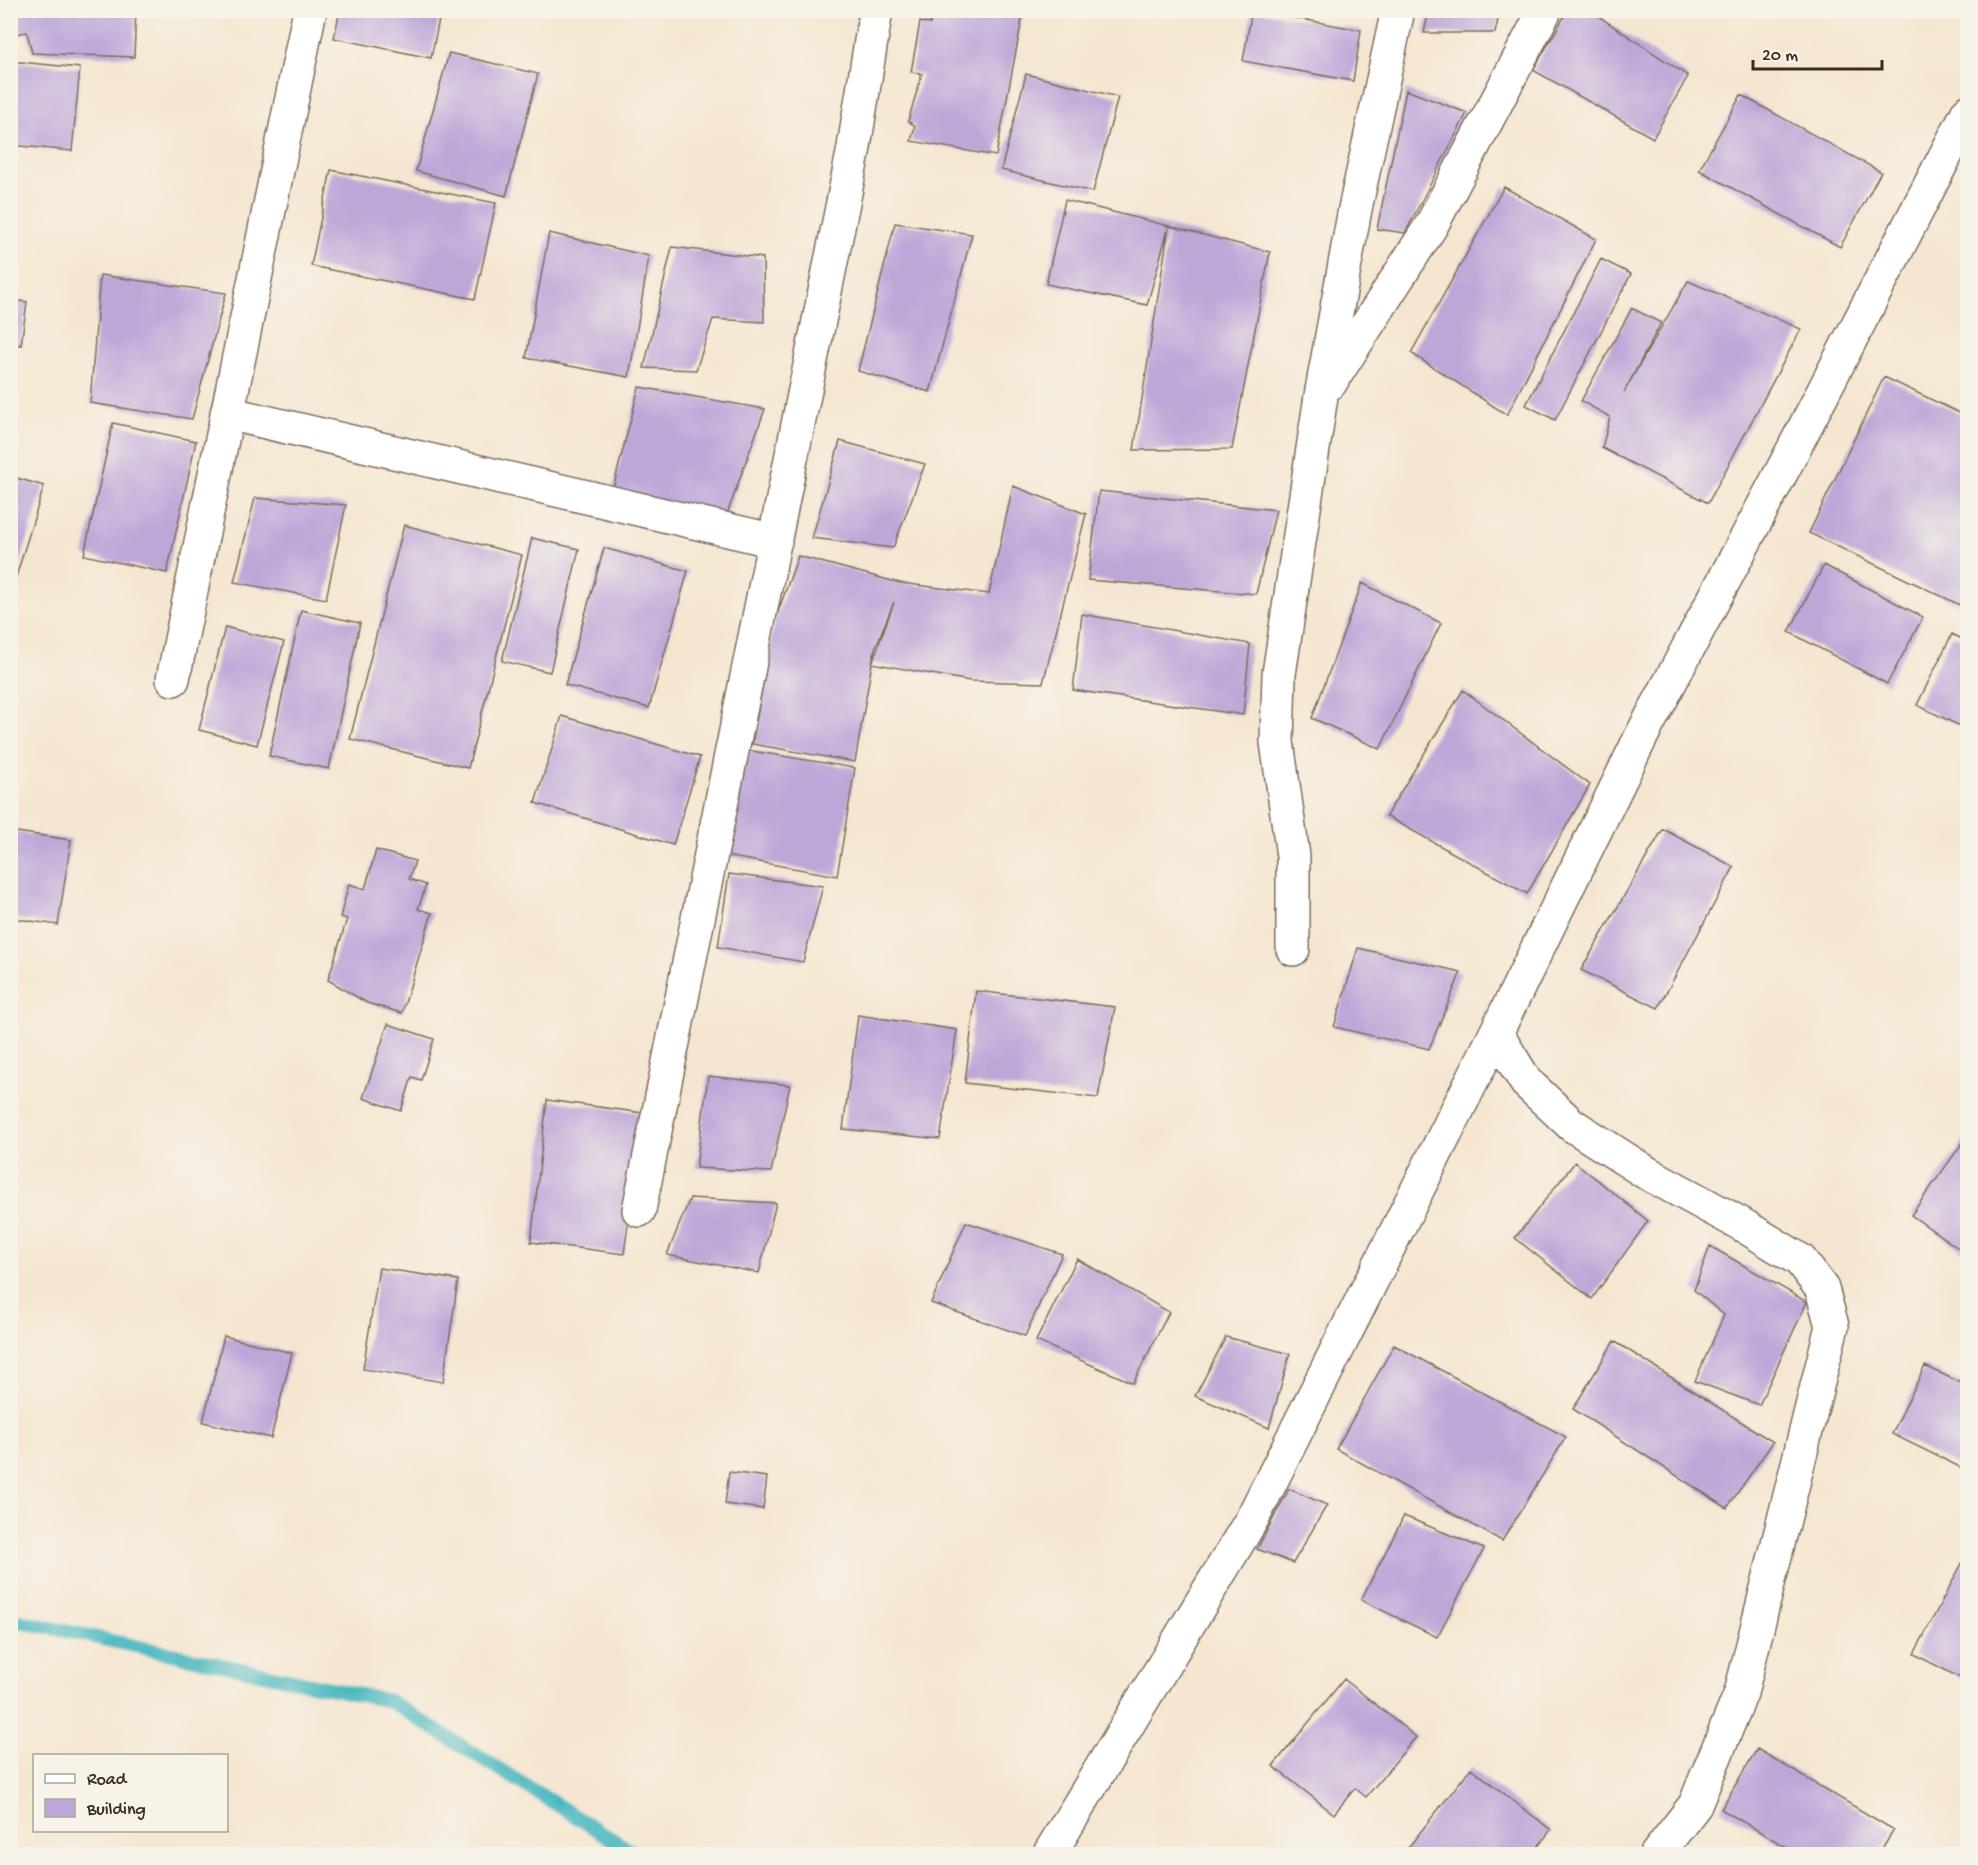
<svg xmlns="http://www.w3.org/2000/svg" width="1978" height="1865" font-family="'Gochi Hand',sans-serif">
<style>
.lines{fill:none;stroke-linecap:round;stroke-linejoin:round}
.stream{stroke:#49b8c1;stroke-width:14}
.building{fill:#bda7d8;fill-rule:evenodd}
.minor-casing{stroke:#7c6c5d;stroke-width:36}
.minor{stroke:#fff;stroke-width:33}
</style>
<rect width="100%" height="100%" fill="#f7f3e8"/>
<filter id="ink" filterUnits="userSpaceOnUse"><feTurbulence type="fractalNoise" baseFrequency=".0167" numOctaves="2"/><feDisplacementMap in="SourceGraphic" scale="12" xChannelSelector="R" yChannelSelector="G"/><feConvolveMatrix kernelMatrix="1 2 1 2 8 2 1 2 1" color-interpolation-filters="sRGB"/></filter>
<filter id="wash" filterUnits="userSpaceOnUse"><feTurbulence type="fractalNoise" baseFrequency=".008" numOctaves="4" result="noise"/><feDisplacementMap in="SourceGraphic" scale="24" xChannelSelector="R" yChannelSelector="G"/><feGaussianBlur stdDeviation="1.35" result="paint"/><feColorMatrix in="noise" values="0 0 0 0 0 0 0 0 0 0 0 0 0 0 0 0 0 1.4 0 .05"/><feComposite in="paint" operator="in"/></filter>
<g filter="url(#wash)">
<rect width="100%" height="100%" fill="#f5e6d1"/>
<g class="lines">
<path class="stream" d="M10 1619 389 1701 636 1854"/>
</g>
<g id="blocks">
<path class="building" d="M17 10H136L134 57 32 53 27 32 16 34Z
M340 10H441L431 58 334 38Z
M933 10H1009L1023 14 996 156 911 141 915 126 908 121 922 74 911 72 920 22 930 24Z
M1252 10 1361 30 1353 81 1243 61Z
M1429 10H1500L1495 33H1424Z
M1568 10H1589L1688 76 1653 138 1533 70Z
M449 53 538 74 506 196 416 171Z
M10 61 80 68 72 151 10 145Z
M1026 74 1118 97 1093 192 1001 170Z
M1406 90 1467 113 1405 233 1377 229Z
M1741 95 1881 172 1840 247 1699 170Z
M331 170 496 203 475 299 311 266Z
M1504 187 1596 239 1507 415 1411 353Z
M1065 200 1169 226 1147 305 1046 284Z
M895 223 972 234 930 392 858 371Z
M1169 226 1270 252 1232 449 1134 450Z
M549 233 649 256 629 377 526 358Z
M672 247 763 258 764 322 713 319 696 370 644 368Z
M1601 259 1631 274 1555 420 1526 405Z
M100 275 226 293 192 419 90 403Z
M1688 281 1801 329 1708 503 1602 448 1610 417 1581 401 1632 308 1661 323 1624 392Z
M10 300 27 302 21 345 10 343Z
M1884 377 1968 417V594L1962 606 1809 533Z
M639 387 765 409 722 528 610 500Z
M113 423 196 441 167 573 84 555Z
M840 441 925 464 893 548 812 538Z
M10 476 44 486 11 593 10 592Z
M1013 486 1086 514 1043 683 970 681 872 663 855 762 752 744 774 623 798 556 900 583 989 594ZM894 602 872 663 875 648Z
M1099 491 1276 510 1256 594 1088 580Z
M255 498 346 505 326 599 234 582Z
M404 525 522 555 468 768 350 739Z
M532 538 579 549 550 672 502 661Z
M604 548 688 571 649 708 565 685Z
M1824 565 1923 617 1887 684 1789 632Z
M1362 583 1441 623 1380 749 1312 718Z
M301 610 360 623 329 769 269 756Z
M1082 614 1250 644 1243 715 1073 690Z
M225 627 284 642 257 745 199 730Z
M1952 634 1968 642V730L1917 705Z
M1463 690 1590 785 1527 894 1386 816Z
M562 716 700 757 673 845 535 803Z
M746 750 855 768 837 876 726 856Z
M1663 829 1734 867 1658 1008 1581 970Z
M10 831 71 840 58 925 10 918Z
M376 850 415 861 409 879 426 885 418 909 432 913 402 1013 367 1003 328 980 347 919 340 917 349 884 365 889Z
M729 874 823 886 803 962 718 947Z
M1358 948 1461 972 1429 1049 1334 1027Z
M976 991 1115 1007 1098 1098 965 1083Z
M858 1015 957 1030 940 1139 843 1129Z
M388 1024 434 1039 421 1080 412 1077 401 1111 363 1098Z
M708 1076 790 1085 771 1172 696 1168Z
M547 1100 643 1113 624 1254 531 1242Z
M1968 1135V1255L1911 1215Z
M1575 1162 1648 1221 1592 1299 1515 1238Z
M690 1198 776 1203 759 1273 667 1255Z
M966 1222 1062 1254 1025 1336 931 1303Z
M1710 1246 1807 1302 1759 1405 1695 1381 1724 1315 1694 1290Z
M1077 1259 1169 1312 1133 1383 1036 1341Z
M379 1268 458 1280 443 1382 363 1369Z
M224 1336 292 1353 271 1438 203 1422Z
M1226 1337 1290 1354 1269 1428 1195 1396Z
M1614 1341 1773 1442 1727 1508 1573 1409Z
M1394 1345 1566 1437 1502 1541 1336 1449Z
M1925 1366 1968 1386V1471L1892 1434Z
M729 1472 767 1477 763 1509 725 1504Z
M1289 1489 1327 1505 1293 1563 1257 1549Z
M1404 1516 1484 1549 1437 1637 1361 1600Z
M1968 1552V1682L1914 1654Z
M1344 1679 1416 1737 1366 1797 1355 1788 1334 1814 1273 1766Z
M1757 1749 1894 1830 1879 1854H1798L1721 1809Z
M1471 1768 1551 1830 1532 1854H1403Z"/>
</g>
</g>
<g filter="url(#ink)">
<use href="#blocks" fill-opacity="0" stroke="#7c6c5d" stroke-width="1.5"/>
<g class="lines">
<defs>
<path id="minor" d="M1330 383 1431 226 1545 10
M227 413 775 541
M173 679 310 10
M1293 949V856L1277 742 1279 674 1321 396 1355 209 1398 10
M1496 1033 1526 1082 1572 1125 1647 1173 1741 1224 1800 1260 1822 1289 1832 1326 1741 1693 1695 1805 1657 1854
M639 1210 853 153 876 10
M1050 1853 1252 1519 1496 1033 1642 735 1790 456 1968 112"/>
</defs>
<use href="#minor" class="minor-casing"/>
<use href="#minor" class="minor"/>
</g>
</g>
<rect width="1978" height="1865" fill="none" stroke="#f7f3e8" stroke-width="36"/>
<rect x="33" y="1754" width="195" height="78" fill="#f7f3e8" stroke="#aca397" stroke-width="1.5"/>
<rect x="45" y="1774" width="30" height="9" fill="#ffffff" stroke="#aca397" stroke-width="1.5"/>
<text x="87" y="1784" font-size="18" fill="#3b2a1e">Road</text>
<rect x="45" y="1799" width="30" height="18" fill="#bda7d8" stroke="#aca397" stroke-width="1.5"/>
<text x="87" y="1814" font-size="18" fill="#3b2a1e">Building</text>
<path d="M1753 60v9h129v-9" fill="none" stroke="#3b2a1e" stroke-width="3"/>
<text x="1762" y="60" font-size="18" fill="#3b2a1e" stroke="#f7f3e8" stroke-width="4.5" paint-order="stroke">20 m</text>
</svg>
